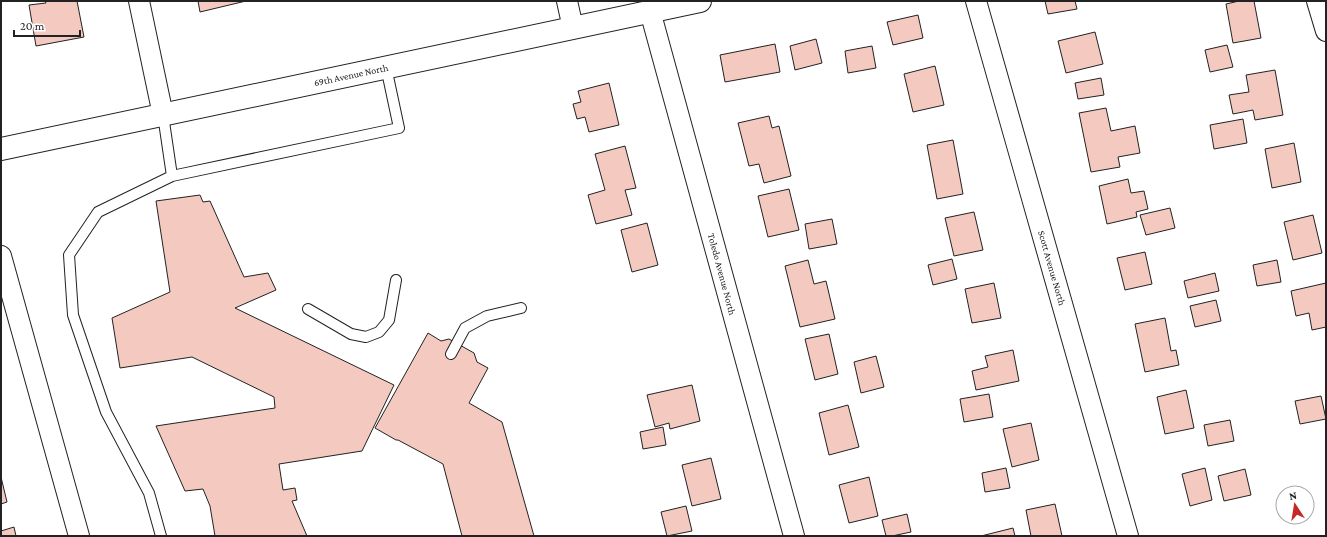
<svg xmlns="http://www.w3.org/2000/svg" width="1327" height="537" font-family="'Crimson Pro',serif">
<style>
.building{fill:#f3c9c0;stroke:#222}
.lines{fill:none;stroke-linecap:round;stroke-linejoin:round}
.service-casing{stroke:#222;stroke-width:12}
.minor-casing{stroke:#222;stroke-width:22}
.tertiary-casing{stroke:#222;stroke-width:24}
.service{stroke:#fff;stroke-width:10}
.minor{stroke:#fff;stroke-width:20}
.tertiary{stroke:#fff;stroke-width:22}
.labels{text-anchor:middle;dominant-baseline:central;stroke-width:3;stroke-linejoin:round;paint-order:stroke}
.street-label{font-size:10px;fill:#222;stroke:#fff}
</style>
<rect width="100%" height="100%" fill="#fff"/>
<path class="building" d="M45 1H77L84 37 36 46 29 5 46 3Z
M198 1H246L200 12Z
M1045 1H1075L1077 9 1048 14Z
M1239 1H1254L1261 38 1233 43 1226 4Z
M918 15 923 38 893 45 887 22Z
M1095 32 1103 64 1066 73 1058 41Z
M816 39 822 63 795 70 790 46Z
M775 44 780 72 725 82 720 55Z
M1227 45 1233 67 1210 72 1205 50Z
M872 46 876 68 848 73 845 51Z
M935 66 944 105 913 112 904 74Z
M1275 70 1283 115 1255 120 1253 110 1233 114 1229 95 1249 92 1246 75Z
M1101 78 1104 95 1078 99 1075 83Z
M609 83 619 125 589 132 585 117 577 119 573 104 581 102 578 91Z
M1106 108 1111 131 1135 126 1140 153 1118 157 1120 167 1091 172 1079 113Z
M769 116 772 128 779 126 791 176 764 183 759 164 749 166 738 123Z
M1243 119 1247 143 1214 149 1210 125Z
M953 140 963 194 937 199 927 145Z
M1294 143 1301 182 1272 188 1265 149Z
M625 146 636 188 625 190 632 215 596 224 588 195 605 190 595 154Z
M1128 179 1131 193 1144 191 1148 209 1136 212 1137 217 1107 224 1099 186Z
M789 189 799 230 768 237 758 196Z
M200 195 203 202 210 201 244 277 268 273 276 290 235 308 394 385 362 451 279 464 283 490 295 488 297 500 292 501 307 536H215L210 506 203 489 185 491 156 426 275 408 274 397 192 357 120 368 112 318 170 292 156 201Z
M1170 208 1175 228 1146 235 1140 215Z
M974 212 983 250 954 256 945 218Z
M1313 215 1322 253 1293 260 1284 222Z
M832 219 837 244 809 249 805 224Z
M647 223 658 265 632 272 621 230Z
M1145 252 1152 284 1125 290 1117 258Z
M952 259 957 279 933 285 928 265Z
M808 260 814 284 826 281 835 319 800 327 785 266Z
M1277 260 1281 282 1257 286 1253 265Z
M1215 273 1219 291 1188 298 1184 281Z
M994 283 1001 318 972 323 965 289Z
M1326 283V327L1312 330 1309 313 1296 316 1291 291Z
M1216 300 1221 321 1195 327 1190 306Z
M1165 318 1171 351 1176 350 1179 365 1145 372 1135 324Z
M428 333 441 341 449 339 474 353 477 362 488 368 469 403 502 422 534 536H462L443 464 398 440H396L375 428Z
M829 334 838 374 815 380 805 339Z
M1013 350 1019 381 976 390 972 371 988 367 985 356Z
M876 356 884 387 861 393 854 362Z
M692 385 700 421 670 429 669 423 655 427 647 395Z
M1186 390 1194 428 1165 434 1157 397Z
M989 394 993 417 964 422 960 399Z
M1321 396 1326 419 1300 424 1295 401Z
M848 405 859 447 829 455 819 413Z
M1230 420 1234 441 1208 446 1204 425Z
M1031 423 1039 460 1012 467 1003 429Z
M663 427 666 445 643 449 640 432Z
M711 458 721 499 692 506 682 465Z
M1006 468 1010 488 985 492 982 473Z
M1205 468 1212 500 1190 506 1182 474Z
M1245 469 1251 495 1224 501 1218 476Z
M1 477 7 502 1 504Z
M869 477 878 516 849 523 839 485Z
M1055 504 1062 536H1031L1026 510Z
M686 506 692 531 667 536 661 512Z
M907 514 911 532 892 536H886L882 520Z
M14 527 16 536H1V531Z
M1013 528 1015 536H981Z"/>
<g class="lines">
<defs>
<path id="service" d="M172 176 399 128 386 67
M308 309 351 334 366 337 379 332 389 320 396 280
M451 354 465 328 487 316 521 308
M161 536 149 493 106 412 73 315 69 255 98 212 172 176 163 115"/>
<path id="minor" d="M139 1 163 115
M567 1 573 28
M976 1 1128 536
M1317 1 1326 31
M650 11 794 536
M1 256 79 536"/>
<path id="tertiary" d="M1 149 700 1"/>
</defs>
<use href="#service" class="service-casing"/>
<use href="#minor" class="minor-casing"/>
<use href="#tertiary" class="tertiary-casing"/>
<use href="#service" class="service"/>
<use href="#minor" class="minor"/>
<use href="#tertiary" class="tertiary"/>
</g>
<g class="labels">
<g class="street-label">
<text transform="translate(351 75) rotate(-12)">69th Avenue North</text>
<text transform="translate(1052 268) rotate(74)">Scott Avenue North</text>
<text transform="translate(722 274) rotate(75)">Toledo Avenue North</text>
</g>
</g>
<rect width="1327" height="537" fill="none" stroke="#222222" stroke-width="4"/>
<g transform="translate(1295 505) rotate(348)"><circle r="19" fill="#ffffff" stroke="#a7a7a7"/>
<path d="M0-3L7 15L0 10L-7 15Z" fill="#c62828"/>
<text y="-6" font-size="11" font-weight="bold" text-anchor="middle" fill="#222222">N</text>
</g>
<path d="M14 30v6h66v-6" fill="none" stroke="#222222" stroke-width="2"/>
<text x="20" y="30" font-size="12" fill="#222222" stroke="#ffffff" stroke-width="3" paint-order="stroke">20 m</text>
</svg>
